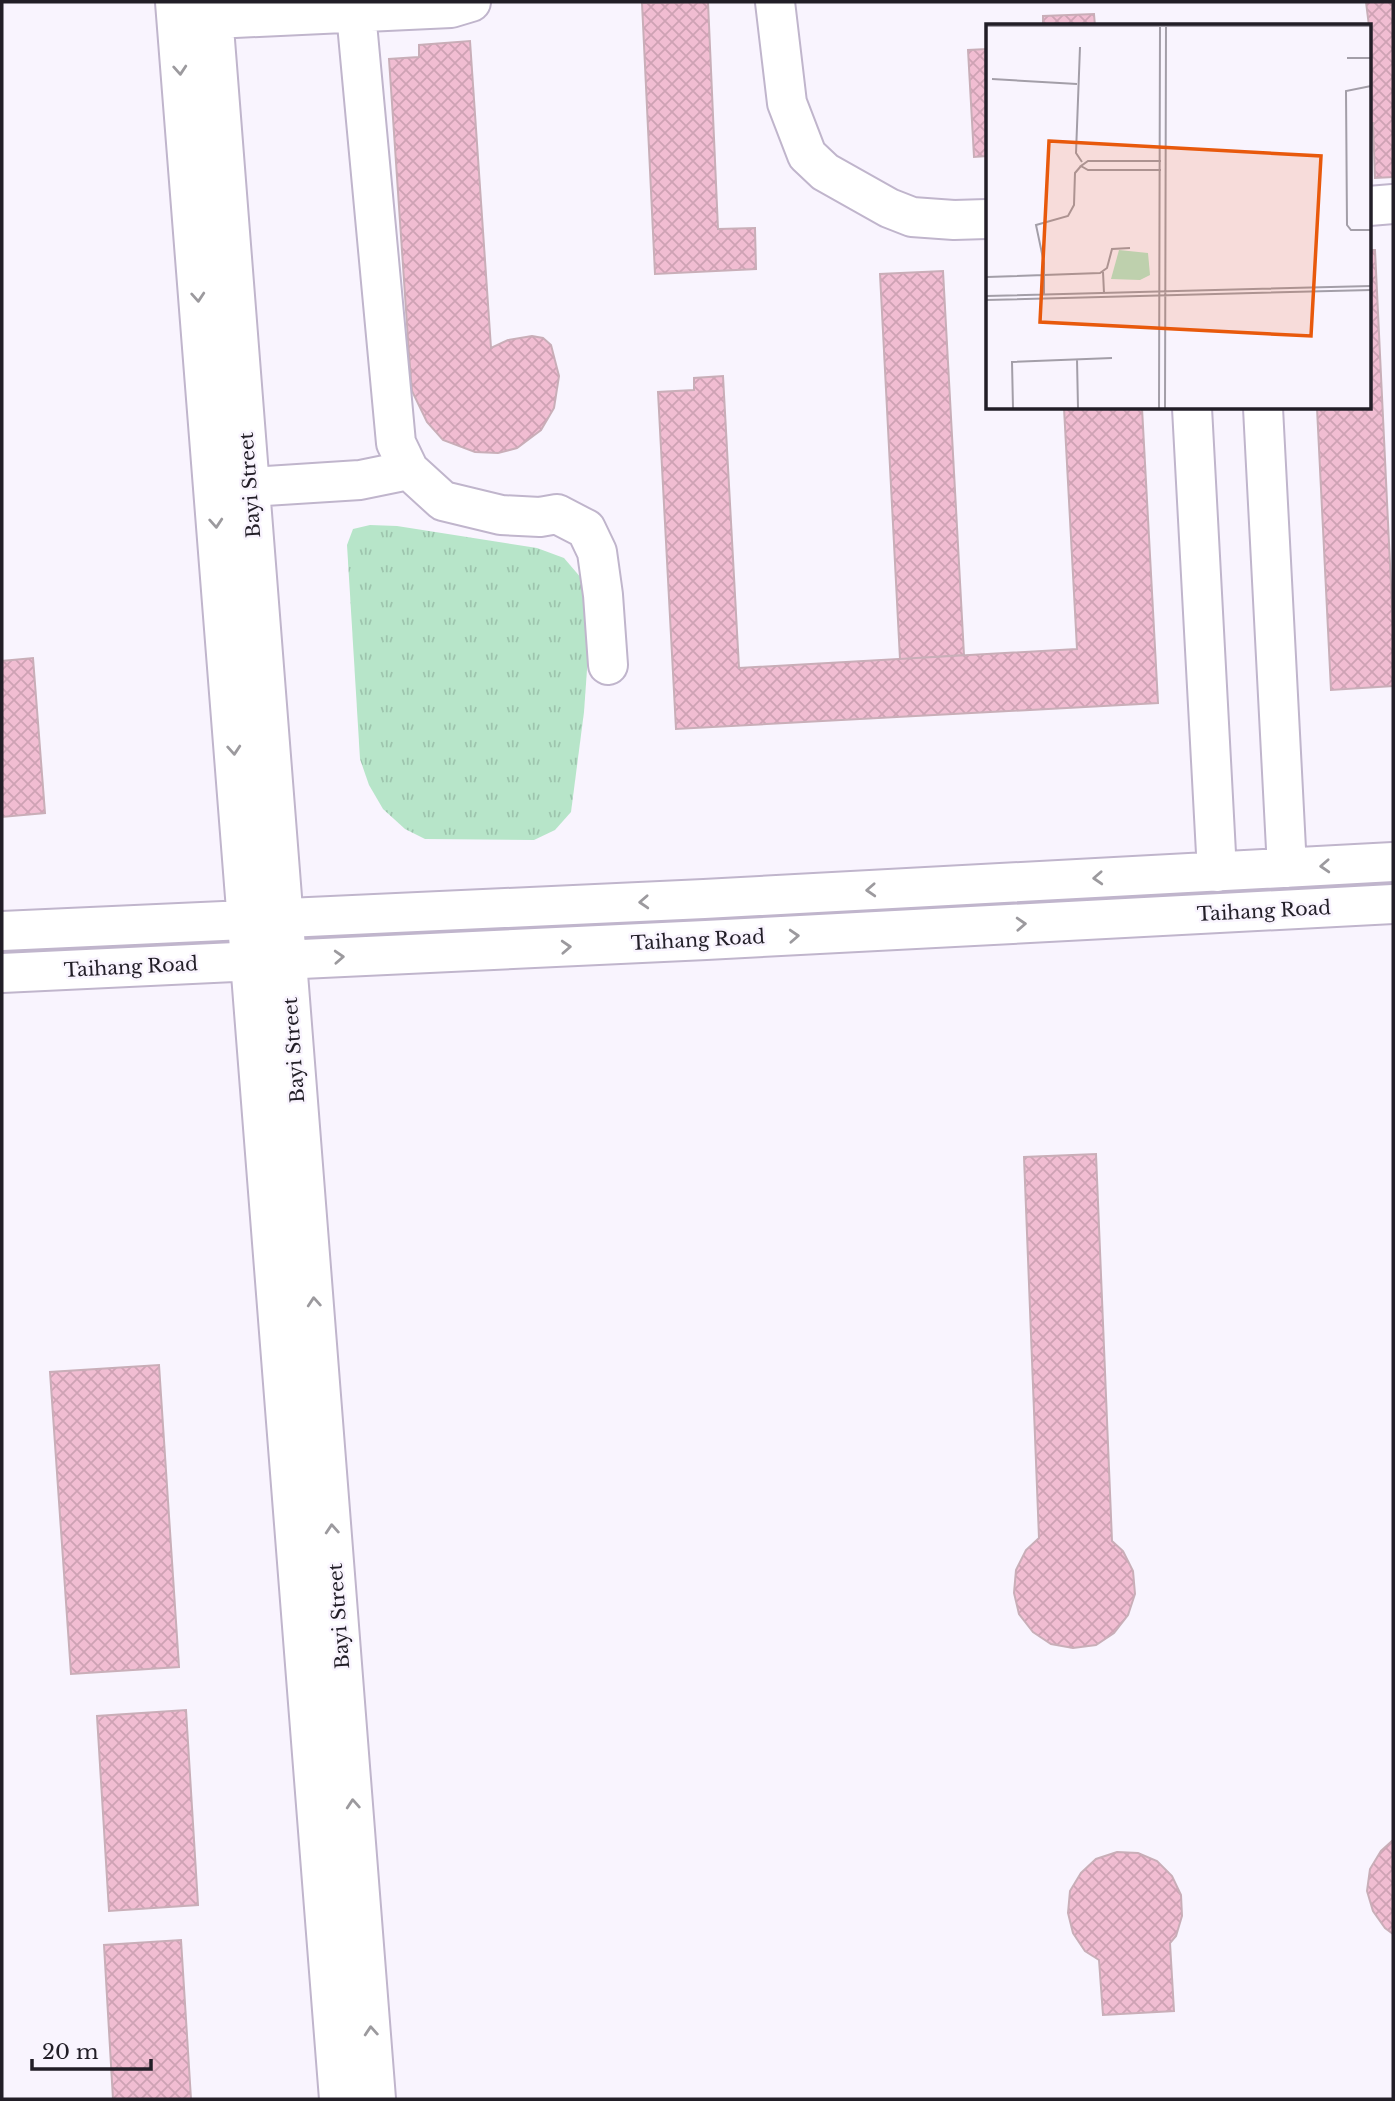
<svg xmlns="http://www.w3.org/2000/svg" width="1395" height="2101" font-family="'Libre Baskerville',serif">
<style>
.grass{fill:url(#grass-tufts)}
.building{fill:url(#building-cross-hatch);stroke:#c9aeb8;stroke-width:2}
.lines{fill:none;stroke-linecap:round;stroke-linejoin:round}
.minor-casing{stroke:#c0b5cc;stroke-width:42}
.minor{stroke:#fff;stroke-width:38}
.oneway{stroke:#9c9a9e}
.labels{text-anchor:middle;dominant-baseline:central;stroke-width:5;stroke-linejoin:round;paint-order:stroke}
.street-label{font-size:19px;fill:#221e27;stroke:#f9f4fe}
.inset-road{fill:none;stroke:#a39ea8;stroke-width:2}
.view{fill:#e8590c;fill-opacity:0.15;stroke:#e8590c;stroke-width:3.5}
.inset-edge{fill:none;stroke:#221e27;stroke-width:3.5}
</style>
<defs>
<pattern id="grass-tufts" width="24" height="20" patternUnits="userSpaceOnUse" patternTransform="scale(1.75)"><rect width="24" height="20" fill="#b7e5c9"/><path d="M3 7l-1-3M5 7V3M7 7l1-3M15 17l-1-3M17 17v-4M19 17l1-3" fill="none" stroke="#9dc4ad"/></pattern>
<pattern id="building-cross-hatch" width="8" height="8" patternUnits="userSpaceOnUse" patternTransform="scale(1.75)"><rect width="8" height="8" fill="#f1bdd2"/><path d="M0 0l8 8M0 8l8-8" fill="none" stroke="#cea2b4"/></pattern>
</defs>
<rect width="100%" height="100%" fill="#f9f4fe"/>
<path class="grass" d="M370 525 397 526 537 548 564 558 582 579 591 613 584 712 571 812 555 830 534 840 425 839 405 829 383 809 369 785 360 759 347 545 353 529Z"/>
<path class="building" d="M708 2 718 229 755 228 756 269 655 274 642 3Z
M1366 2H1393V177L1375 178 1373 123H1369V26Z
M1094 14 1095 26H1043V16Z
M470 41 491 348 508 340 532 336 543 338 551 345 559 376 554 408 541 430 517 448 498 453 475 452 443 440 427 422 412 391 409 354 389 59 419 57V45Z
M987 49V156L974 157 968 50Z
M1369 250H1375L1393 627V686L1331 690 1317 408H1369Z
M943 271 964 655 900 659 880 274Z
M723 376 739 668 1077 649 1064 408H1142L1158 703 676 729 658 392 694 390V378Z
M33 658 45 813 2 817V661Z
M1096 1154 1112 1541 1123 1551 1133 1571 1135 1594 1128 1615 1114 1633 1096 1645 1073 1648 1051 1644 1033 1632 1019 1614 1014 1593 1016 1570 1026 1550 1039 1538 1024 1157Z
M159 1365 179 1667 71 1674 50 1372Z
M186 1710 198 1905 109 1911 97 1716Z
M1393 1840V1934L1385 1928 1373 1911 1367 1891 1370 1869 1381 1851Z
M1117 1852 1138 1853 1157 1861 1172 1876 1181 1895 1182 1916 1176 1936 1170 1943 1174 2011 1103 2015 1099 1960 1085 1951 1073 1933 1068 1913 1070 1891 1081 1873 1096 1859Z
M181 1940 191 2099H113L104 1945Z"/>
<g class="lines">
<defs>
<path id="minor" d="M175 2 339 2099
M212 2 376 2099
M355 2 396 443 409 470 443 501 501 515 540 517 557 514 586 529 597 552 603 595 608 665
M775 2 787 103 807 155 825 172 889 208 912 217 954 220 987 219
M214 19 451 8 471 2
M1369 206 1393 204
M1192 408 1217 872
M1263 408 1287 868
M250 487 360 480 409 470
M2 931 704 899 1393 862
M2 973 706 940 1393 904"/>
</defs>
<use href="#minor" class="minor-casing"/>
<use href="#minor" class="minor"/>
</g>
<defs><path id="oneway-chevron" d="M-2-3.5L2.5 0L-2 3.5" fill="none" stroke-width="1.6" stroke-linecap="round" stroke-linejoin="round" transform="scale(1.75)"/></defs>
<g class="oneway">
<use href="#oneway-chevron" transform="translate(180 70) rotate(86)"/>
<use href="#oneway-chevron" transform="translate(198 297) rotate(86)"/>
<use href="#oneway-chevron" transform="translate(216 523) rotate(86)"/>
<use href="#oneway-chevron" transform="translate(234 750) rotate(86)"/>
<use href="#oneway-chevron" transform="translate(1325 866) rotate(177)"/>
<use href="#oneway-chevron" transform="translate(1098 878) rotate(177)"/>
<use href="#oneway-chevron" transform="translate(871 890) rotate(177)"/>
<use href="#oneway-chevron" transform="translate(644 902) rotate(177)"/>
<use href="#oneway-chevron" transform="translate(1021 924) rotate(-3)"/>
<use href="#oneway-chevron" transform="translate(794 936) rotate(-3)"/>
<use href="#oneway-chevron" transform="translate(566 947) rotate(-3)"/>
<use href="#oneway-chevron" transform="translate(339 957) rotate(-3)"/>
<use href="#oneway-chevron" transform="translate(314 1302) rotate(-94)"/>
<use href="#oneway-chevron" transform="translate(332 1529) rotate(-94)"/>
<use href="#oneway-chevron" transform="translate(353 1804) rotate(-94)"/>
<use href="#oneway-chevron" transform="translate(371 2031) rotate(-94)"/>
</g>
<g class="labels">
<g class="street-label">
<text transform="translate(250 485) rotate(-94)">Bayi Street</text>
<text transform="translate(1264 911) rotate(-3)">Taihang Road</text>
<text transform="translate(698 940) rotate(-3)">Taihang Road</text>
<text transform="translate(131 967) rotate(-3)">Taihang Road</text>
<text transform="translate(294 1050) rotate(-94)">Bayi Street</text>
<text transform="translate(339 1616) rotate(-94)">Bayi Street</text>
</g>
</g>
<g transform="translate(986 24)">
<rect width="385" height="385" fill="#f9f4fe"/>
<path d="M133 226 162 229 164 251 154 256 125 255Z" fill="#b7e5c9"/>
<path class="inset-road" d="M0 2H385M94 23 90 129 96 138M361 34H385M6 55 91 60M385 62 360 67 361 201 365 206H385M175 137H102L95 142 102 146H175M117 248 118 269M1 253 114 249 121 244 126 225 144 224M58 270V239L50 201 82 192 88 181 89 149 95 142M0 272 385 262M0 276 385 266M91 335 92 384M27 384 26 338 126 334M173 384 174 1M179 384 180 1"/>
<path class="view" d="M63 117 335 132 325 312 54 298Z"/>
<rect width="385" height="385" class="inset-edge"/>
</g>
<rect width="1395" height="2101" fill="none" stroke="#221e27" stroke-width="7"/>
<path d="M32 2059v10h119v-10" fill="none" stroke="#221e27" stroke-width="3.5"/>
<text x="42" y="2059" font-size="21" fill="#221e27" stroke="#f9f4fe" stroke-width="5" paint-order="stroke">20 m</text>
</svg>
